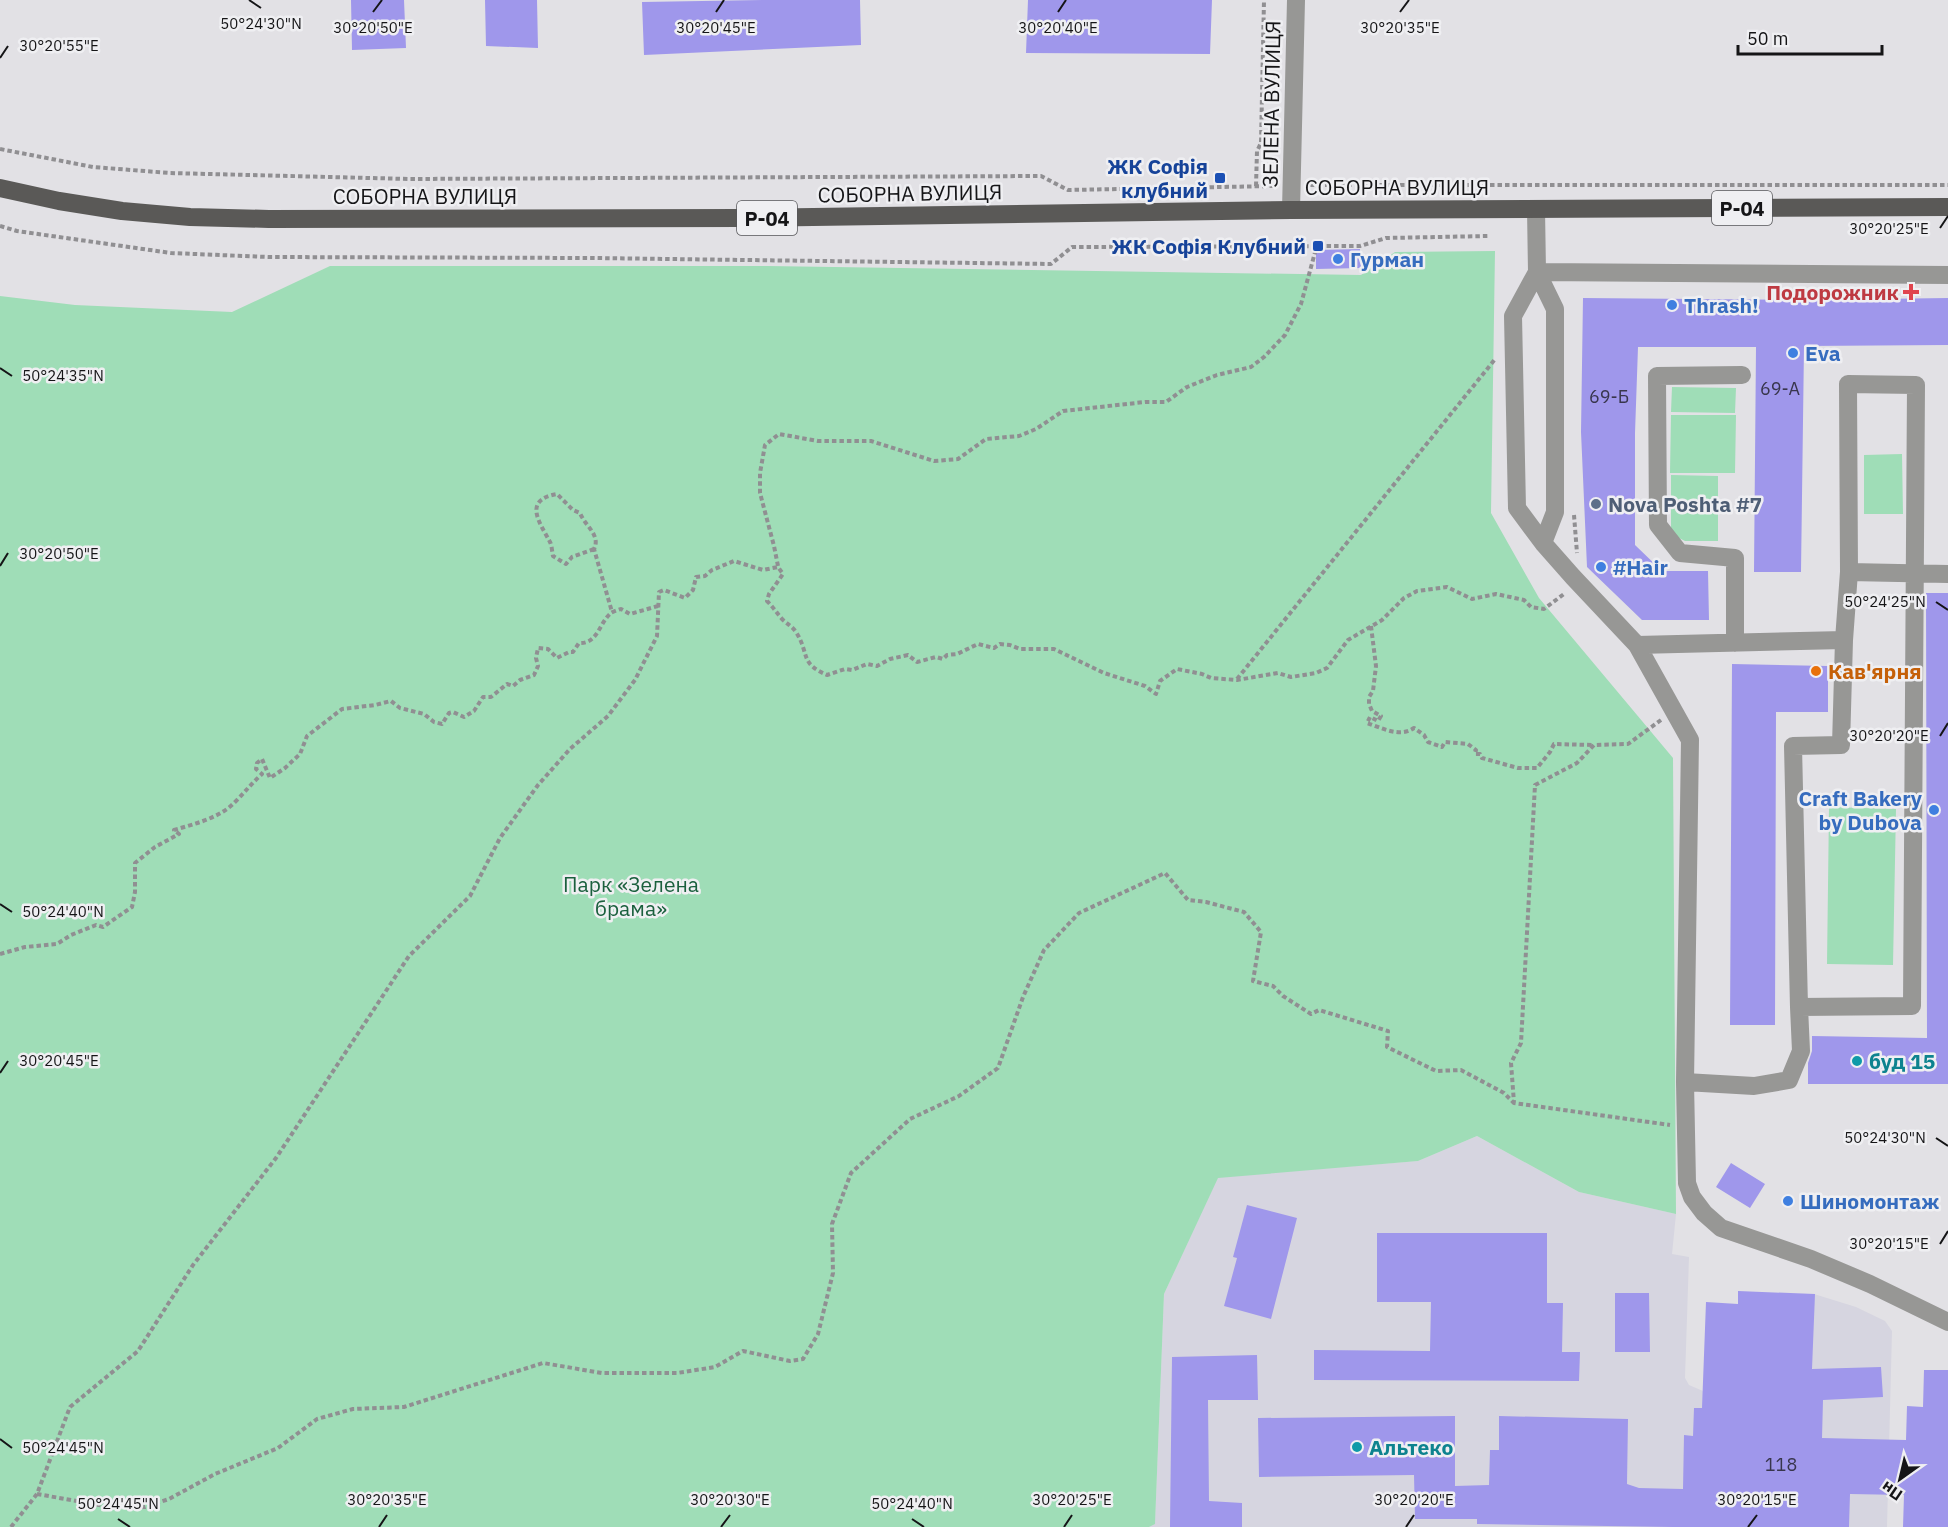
<svg xmlns="http://www.w3.org/2000/svg" width="1948" height="1527" font-family="'IBM Plex Sans',sans-serif">
<style>
.built{fill:#d6d5e0}
.green{fill:#9fddb7}
.building{fill:#9f97eb}
.lines{fill:none;stroke-linecap:round;stroke-linejoin:round}
.path{stroke:#908f92;stroke-width:4;stroke-dasharray:4.5 3;stroke-linecap:butt}
.minor{stroke:#979795;stroke-width:18}
.major{stroke:#5a5957;stroke-width:18}
.ticks{fill:none;stroke:#151517;stroke-width:2}
.transit-dot{fill:#1a4fb4;stroke:#efeff2;stroke-width:2}
.shop-dot{fill:#3f7fe0;stroke:#efeff2;stroke-width:2}
.health-dot{fill:#e0444e;stroke:#efeff2;stroke-width:2}
.service-dot{fill:#5c6f8a;stroke:#efeff2;stroke-width:2}
.food-dot{fill:#e8710a;stroke:#efeff2;stroke-width:2}
.culture-dot{fill:#0f9aa8;stroke:#efeff2;stroke-width:2}
.labels{text-anchor:middle;dominant-baseline:central;stroke-width:5;stroke-linejoin:round;paint-order:stroke}
.number-label{font-size:18px;fill:#38364c}
.shield{fill:#efeff2;stroke:#565659;stroke-width:1.5}
.shield-label{font-size:20px;font-weight:bold;fill:#151517}
.street-label{font-size:21px;fill:#151517;stroke:#efeff2}
.transit-label{font-size:21px;font-weight:bold;fill:#164399;stroke:#efeff2;text-anchor:end}
.shop-label{font-size:21px;font-weight:bold;fill:#366cbe;stroke:#efeff2;text-anchor:start}
.health-label{font-size:21px;font-weight:bold;fill:#be3a42;stroke:#efeff2;text-anchor:end}
.service-label{font-size:21px;font-weight:bold;fill:#4e5e75;stroke:#efeff2;text-anchor:start}
.food-label{font-size:21px;font-weight:bold;fill:#c56008;stroke:#efeff2;text-anchor:start}
.park-label{font-size:21px;fill:#1a603d;stroke:#efeff2}
.culture-label{font-size:21px;font-weight:bold;fill:#0d838f;stroke:#efeff2;text-anchor:start}
.ticks-label{font-size:15px;text-anchor:middle;fill:#151517;stroke:#efeff2;stroke-width:5;stroke-linejoin:round;paint-order:stroke}
</style>
<rect width="100%" height="100%" fill="#e2e1e5"/>
<path class="built" d="M1477 1136 1579 1192 1676 1214 1672 1254 1689 1257 1685 1378 1689 1385 1703 1391 1810 1395 1814 1294 1856 1307 1885 1321 1892 1331 1887 1527H1149L1155 1523 1164 1294 1218 1177 1418 1161Z"/>
<path class="green" d="M1495 251 1491 513 1539 598 1673 758 1676 1214 1579 1192 1477 1136 1418 1161 1218 1178 1164 1294 1155 1524 1149 1527H0V296L75 305 232 312 330 266H767L1361 275 1395 252Z
M1672 387 1736 388 1735 413 1671 412Z
M1671 415H1736L1735 473H1670Z
M1902 454 1903 514H1864V455Z
M1671 475 1718 476V541H1685L1671 534Z
M1829 807 1896 809 1893 965 1827 964Z"/>
<path class="building" d="M351 0H404L406 48 352 50Z
M485 0H537L538 48 486 46Z
M762 0H860L861 45 644 55 642 2Z
M1028 0H1212L1210 54 1026 53Z
M1360 249 1361 268 1316 269V250Z
M1583 298 1804 300 1948 298V345L1804 346 1801 572H1754L1756 347H1638L1635 433V545L1662 571H1708L1709 620H1642L1587 567 1581 432Z
M1926 593H1948V1084H1808V1063L1812 1051V1036L1927 1038Z
M1732 664 1828 666V712H1776L1775 1025H1730Z
M1731 1163 1765 1184 1750 1208 1716 1187Z
M1247 1205 1297 1218 1271 1319 1224 1306 1237 1258 1233 1257Z
M1377 1233H1547V1303H1563L1562 1352H1580L1579 1381 1314 1380V1350L1430 1351 1431 1302H1377Z
M1738 1291 1815 1294 1812 1369 1881 1367 1883 1397 1823 1400 1822 1438 1906 1440 1907 1406 1923 1407 1924 1370H1948V1527H1903L1904 1495 1850 1494 1849 1527H1673L1477 1524V1519H1415L1414 1475 1259 1477 1258 1418 1455 1416V1486L1489 1485 1490 1450H1499V1416L1628 1419 1627 1484 1639 1488 1683 1489 1684 1435 1693 1436 1694 1408H1702L1706 1302 1738 1304Z
M1615 1293H1649L1650 1352H1615Z
M1257 1355 1258 1400H1208L1209 1501 1242 1503V1527H1170L1172 1357Z"/>
<g class="lines">
<path class="path" d="M0 149 93 167 170 173 410 179 1041 176 1068 190 1273 186
M1310 185H1948
M1256 186 1257 151 1261 143 1264 0
M0 226 17 231 171 253 268 257 593 258 1051 264 1072 247 1360 246 1386 238 1489 236
M1574 515 1577 553
M594 549 572 557 566 564 553 556C552 552 552 546 550 542 540 523 522 500 557 494L573 510 580 513C585 526 601 535 594 549L612 612
M778 566 774 546 760 493V473L765 445 779 434 818 441H871L934 461 958 459 986 439 1019 436 1036 429 1063 411 1145 402H1166L1187 387 1217 375 1251 367 1264 357 1285 335 1301 304 1317 245
M1371 626 1376 666 1373 691 1369 697V704L1372 711 1381 716 1378 721 1370 717 1367 723C1382 728 1400 738 1414 728L1424 735 1428 742 1442 747 1445 742 1468 744 1476 750 1475 754H1480L1482 758 1518 768H1537L1550 752 1554 744 1593 745
M1237 679 1496 358
M1661 720 1628 744 1594 745 1577 763 1535 785 1521 1043 1511 1063 1514 1103 1670 1125
M0 954 25 947 57 944 71 935 96 925 103 927 132 907 135 892V863L155 847 179 834 174 830C194 824 220 818 235 802 245 792 252 783 262 774L256 769 257 763 262 759 270 778 285 768 300 754 307 736 342 709 375 705 391 701 400 708 424 714 434 722 442 724 449 713 453 712 464 717 474 711 483 697H491L507 684 513 686 520 680 534 675 538 666 536 658 538 648 548 649 557 658 569 652H573L579 643C598 644 599 623 611 613 612 612 620 609 621 609L630 614 658 606
M37 1494 105 1506 145 1507 169 1499 215 1474 278 1448 317 1419 353 1409 404 1407 543 1363 602 1373H677L715 1367 743 1351 790 1361 803 1359 818 1334 833 1273 832 1224 851 1173 910 1119 959 1096 998 1068 1023 997 1044 950 1079 913 1165 873 1188 900 1206 902 1244 912 1261 932 1253 981 1273 986 1283 996 1311 1014 1319 1010 1388 1031 1387 1047 1436 1071 1461 1070 1504 1093 1514 1103
M11 1527 37 1494 70 1407 138 1351 193 1265 276 1158 409 956 470 896 500 838 538 785 570 749 608 716 635 680 657 636 659 592 664 590 685 598 693 590 696 577 705 576 712 570 734 561 763 570 778 567 783 574 769 594 767 601C773 607 777 613 782 619 787 624 792 626 796 632 810 654 799 663 827 675L845 669 852 670 867 664 877 666 890 659 908 655 917 662 936 657 943 659 947 655 957 654 978 644 994 648 1000 644 1010 645 1020 649H1054L1104 673 1145 686 1156 694 1160 681 1177 669 1202 674 1211 678 1237 680 1278 673 1291 677 1316 673 1327 668 1348 640 1382 620 1404 598 1417 591 1447 587 1472 599 1496 594 1524 600 1531 607 1544 609 1564 594"/>
<path class="minor" d="M1536 209 1537 272 1555 309V512L1543 543
M1291 210 1296 0
M1537 272 1513 316 1517 508 1543 543 1573 577 1637 645 1690 740 1685 1082 1687 1183 1692 1197 1704 1213 1721 1228 1811 1259 1870 1284 1948 1322
M1537 272 1948 275
M1849 572 1948 574
M1735 643V558L1680 553 1658 525 1657 376 1742 375
M1637 645 1844 640 1849 572 1848 384 1916 385 1912 1006 1799 1007 1793 746 1841 745 1844 640
M1685 1082 1754 1086 1789 1080 1801 1051 1799 1007"/>
<path class="major" d="M0 188 59 201 122 211 190 217 269 219 741 218 1291 210 1948 207"/>
</g>
<path class="ticks" d="M249 0 261 8M373 12 382 0M716 12 724 0M1058 12 1066 0M1400 12 1409 0M0 58 8 46M1940 228 1948 216M0 368 12 376M0 566 8 553M1936 602 1948 610M1940 736 1948 723M0 904 12 912M0 1073 8 1061M1936 1138 1948 1146M1940 1244 1948 1231M0 1439 12 1448M118 1519 130 1527M912 1519 924 1527M379 1527 387 1515M721 1527 730 1515M1064 1527 1072 1515M1406 1527 1414 1515M1748 1527 1757 1515"/>
<g class="transit-dot">
<rect x="1214" y="172" width="12" height="12" rx="3"/>
<rect x="1312" y="240" width="12" height="12" rx="3"/>
</g>
<g class="shop-dot">
<circle cx="1338" cy="259" r="6"/>
<circle cx="1672" cy="305" r="6"/>
<circle cx="1793" cy="353" r="6"/>
<circle cx="1601" cy="567" r="6"/>
<circle cx="1934" cy="810" r="6"/>
<circle cx="1788" cy="1201" r="6"/>
</g>
<path class="health-dot" d="M1908 283h6v6h6v6h-6v6h-6v-6h-6v-6h6z"/>
<circle class="service-dot" cx="1596" cy="504" r="6"/>
<circle class="food-dot" cx="1816" cy="671" r="6"/>
<g class="culture-dot">
<circle cx="1857" cy="1061" r="6"/>
<circle cx="1357" cy="1447" r="6"/>
</g>
<g class="labels">
<g class="number-label">
<text x="1780" y="388">69-А</text>
<text x="1609" y="396">69-Б</text>
<text x="1781" y="1464">118</text>
</g>
<g class="shield">
<rect x="1712" y="191" width="60" height="34" rx="4.5"/>
<rect x="737" y="201" width="60" height="34" rx="4.5"/>
</g>
<g class="shield-label">
<text x="1742" y="208">Р-04</text>
<text x="767" y="218">Р-04</text>
</g>
<g class="street-label">
<text transform="translate(1271 104) rotate(-89)">ЗЕЛЕНА ВУЛИЦЯ</text>
<text x="1397" y="187">СОБОРНА ВУЛИЦЯ</text>
<text transform="translate(910 193) rotate(-1)">СОБОРНА ВУЛИЦЯ</text>
<text x="425" y="196">СОБОРНА ВУЛИЦЯ</text>
</g>
<g class="transit-label">
<text x="1208" y="166">ЖК Софія<tspan x="1208" dy="24">клубний</tspan></text>
<text x="1306" y="246">ЖК Софія Клубний</text>
</g>
<g class="shop-label">
<text x="1350" y="259">Гурман</text>
<text x="1684" y="305">Thrash!</text>
<text x="1805" y="353">Eva</text>
<text x="1613" y="567">#Hair</text>
<text x="1922" y="798" text-anchor="end">Craft Bakery<tspan x="1922" dy="24">by Dubova</tspan></text>
<text x="1800" y="1201">Шиномонтаж</text>
</g>
<g class="health-label">
<text x="1899" y="292">Подорожник</text>
</g>
<g class="service-label">
<text x="1608" y="504">Nova Poshta #7</text>
</g>
<g class="food-label">
<text x="1828" y="671">Кав'ярня</text>
</g>
<g class="park-label">
<text x="631" y="884">Парк «Зелена<tspan x="631" dy="24">брама»</tspan></text>
</g>
<g class="culture-label">
<text x="1869" y="1061">буд 15</text>
<text x="1369" y="1447">Альтеко</text>
</g>
</g>
<g class="ticks-label">
<text x="261" y="29">50°24'30"N</text>
<text x="373" y="33">30°20'50"E</text>
<text x="716" y="33">30°20'45"E</text>
<text x="1058" y="33">30°20'40"E</text>
<text x="1400" y="33">30°20'35"E</text>
<text x="59" y="51">30°20'55"E</text>
<text x="1889" y="234">30°20'25"E</text>
<text x="63" y="381">50°24'35"N</text>
<text x="59" y="559">30°20'50"E</text>
<text x="1885" y="607">50°24'25"N</text>
<text x="1889" y="741">30°20'20"E</text>
<text x="63" y="917">50°24'40"N</text>
<text x="59" y="1066">30°20'45"E</text>
<text x="1885" y="1143">50°24'30"N</text>
<text x="1889" y="1249">30°20'15"E</text>
<text x="63" y="1453">50°24'45"N</text>
<text x="387" y="1505">30°20'35"E</text>
<text x="730" y="1505">30°20'30"E</text>
<text x="1072" y="1505">30°20'25"E</text>
<text x="1414" y="1505">30°20'20"E</text>
<text x="1757" y="1505">30°20'15"E</text>
<text x="118" y="1509">50°24'45"N</text>
<text x="912" y="1509">50°24'40"N</text>
</g>
<g transform="translate(1900 1479) rotate(214)" stroke="#efeff2" stroke-width="4.5" paint-order="stroke">
<path d="M0-4.5L10 22L0 15L-10 22Z" fill="#151517"/>
<text y="-9" font-size="16" font-weight="bold" text-anchor="middle" fill="#151517">Пн</text>
</g>
<path d="M1738 45v9h144v-9" fill="none" stroke="#151517" stroke-width="3"/>
<text x="1747" y="45" font-size="18" fill="#151517" stroke="#efeff2" stroke-width="4.5" paint-order="stroke">50 m</text>
</svg>
